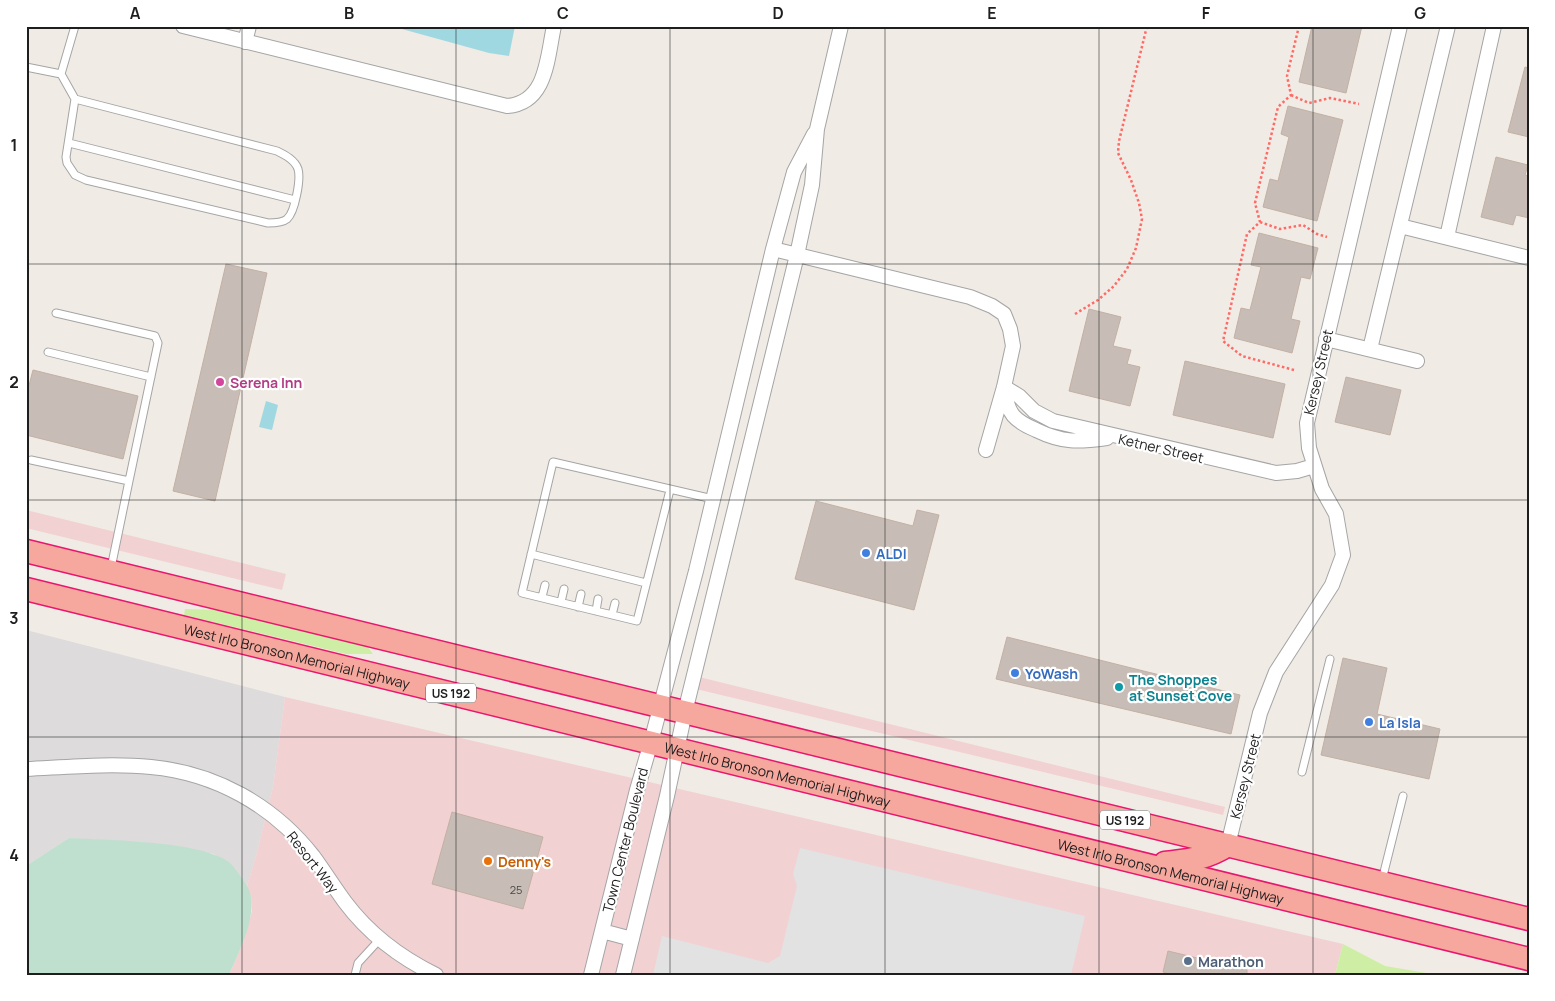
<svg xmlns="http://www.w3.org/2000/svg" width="1555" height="1001" font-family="Manrope,sans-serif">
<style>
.residential{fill:#dddbdb}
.commercial{fill:#f2d1d3}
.grass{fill:#cfeea5}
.wetland{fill:#bfe0ce}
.parking{fill:#e2e2e2}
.water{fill:#a0d8e1}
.building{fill:#c8bdb6;stroke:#c3b0a5}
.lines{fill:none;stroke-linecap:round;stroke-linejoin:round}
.service-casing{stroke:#a5a5a5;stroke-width:9}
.minor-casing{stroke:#a5a5a5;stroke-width:16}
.trunk-casing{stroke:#e9166e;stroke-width:25}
.path{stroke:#ff6a66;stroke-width:2.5;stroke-dasharray:2.5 2.5;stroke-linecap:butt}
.service{stroke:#fff;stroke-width:7}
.minor{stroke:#fff;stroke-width:14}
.trunk{stroke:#f6a89e;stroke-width:22}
.grid{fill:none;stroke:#1e1e1e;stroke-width:1;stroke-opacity:0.55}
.hotel-dot{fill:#d1479c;stroke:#fff;stroke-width:2}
.shop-dot{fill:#3f7fe0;stroke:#fff;stroke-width:2}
.culture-dot{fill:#0f9aa8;stroke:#fff;stroke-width:2}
.food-dot{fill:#e8710a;stroke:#fff;stroke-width:2}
.service-dot{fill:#5c6f8a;stroke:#fff;stroke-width:2}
.labels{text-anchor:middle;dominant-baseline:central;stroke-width:4.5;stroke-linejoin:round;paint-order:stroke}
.number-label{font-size:11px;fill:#484644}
.shield{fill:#fff;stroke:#626262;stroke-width:1}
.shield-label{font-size:12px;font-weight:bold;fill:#1e1e1e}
.street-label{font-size:14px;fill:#1e1e1e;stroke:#fff}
.hotel-label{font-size:14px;font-weight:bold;fill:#b23c85;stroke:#fff;text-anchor:start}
.shop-label{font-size:14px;font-weight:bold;fill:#366cbe;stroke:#fff;text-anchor:start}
.culture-label{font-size:14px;font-weight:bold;fill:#0d838f;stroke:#fff;text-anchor:start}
.food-label{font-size:14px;font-weight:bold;fill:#c56008;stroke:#fff;text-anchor:start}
.service-label{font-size:14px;font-weight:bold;fill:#4e5e75;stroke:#fff;text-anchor:start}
.neatline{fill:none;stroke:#1e1e1e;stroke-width:2}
.grid-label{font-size:16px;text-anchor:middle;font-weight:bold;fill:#1e1e1e}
</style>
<rect width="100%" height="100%" fill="#f0ebe4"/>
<path class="residential" d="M26 630 285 697 273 787 256 856 247 886 239 874 214 854 158 844 69 838 26 866Z"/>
<path class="commercial" d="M26 510 286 574 282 590 26 528Z
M699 677 1225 807 1223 815 696 689Z
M285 697 1343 944 1335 975H229L243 943 252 911 251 897 247 886 256 856 273 787Z"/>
<path class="grass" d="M185 609 218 610 368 647 373 654H346L184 615Z
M1343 944 1385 966 1438 975H1335Z"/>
<path class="wetland" d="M69 838C105 840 204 841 230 863 234 867 238 873 242 878 246 885 251 890 251 899 254 923 239 952 229 975H26V866Z"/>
<path class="parking" d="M800 848 1085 916 1071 975H653L662 936 768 963 780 956 797 886 793 874Z"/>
<path class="water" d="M391 26H515L509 56 489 53Z
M266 401 278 405 272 430 259 427Z"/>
<path class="building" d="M1312 26H1362L1346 93 1299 82Z
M1525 67 1529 68V137L1508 132Z
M1288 106 1343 120 1317 221 1263 207 1270 179 1278 181 1289 137 1281 134Z
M1496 157 1528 165 1525 175 1529 176V218L1516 215 1513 225 1481 217Z
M1259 233 1318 248 1310 279 1301 277 1291 319 1300 321 1292 353 1234 338 1241 308 1250 310 1261 267 1251 265Z
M226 264 267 273 215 501 173 491Z
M1089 309 1121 317 1113 346 1131 350 1127 364 1140 367 1130 406 1069 391Z
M1185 361 1285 384 1273 438 1173 415Z
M33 370 138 396 123 459 26 435V397Z
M1346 377 1401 390 1390 435 1335 422Z
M816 501 913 526 917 510 939 515 914 610 795 579Z
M1007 637 1240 695 1231 734 996 679Z
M1343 658 1387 668 1377 714 1440 729 1429 779 1321 755Z
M452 812 543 837 523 909 432 884Z
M1168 951 1247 970V975H1173L1163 972Z"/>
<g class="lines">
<defs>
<path id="service" d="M75 26 61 74 75 99 66 157 67 163 75 175 86 180 268 223C274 223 282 223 287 219 295 212 301 179 298 169 295 160 285 155 277 151L75 99
M26 67 61 74
M69 143 295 200
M56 313 155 336 158 343 129 481
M48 352 151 377
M31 460 129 481 111 568
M670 490 637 621 522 593 553 462 713 499
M531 554 646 583
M542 597 545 585
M561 602 564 589
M578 607 581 594
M596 611 598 599
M612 615 615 603
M1302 772 1330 659
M1382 880 1403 796
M355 975 358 963 380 939"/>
<path id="minor" d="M183 26 507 106C547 103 547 58 554 26
M245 42 249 26
M1400 226 1529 258
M1447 237 1494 26
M773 249 970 297 992 306 1004 314 1010 329 1013 346 1004 387 986 450
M1326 339 1417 361
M1370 349 1448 26
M1004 387 1019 396 1034 411 1053 421 1276 473 1297 471 1314 466
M1005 390C1007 414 1015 421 1036 430 1063 443 1078 442 1107 438
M26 769C68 767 110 763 151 767 215 773 273 805 313 856 324 871 334 887 345 902 369 934 401 958 436 975
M1228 845 1260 713 1276 672 1332 585 1343 555 1336 514 1322 489 1309 448 1307 423 1400 26
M602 931 632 939
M591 975 637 790 651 742 696 571 773 249 794 172 814 134
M623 975 667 796 685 712 797 255 812 185 817 129 841 26"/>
<g id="trunk">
<path d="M26 551 1529 919"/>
<path id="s1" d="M26 589 1529 959"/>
<path d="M1165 863C1190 860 1206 859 1228 845"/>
</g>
</defs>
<use href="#service" class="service-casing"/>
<use href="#minor" class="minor-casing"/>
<use href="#trunk" class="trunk-casing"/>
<path class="path" d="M1291 95 1309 103 1330 98 1359 104
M1260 222 1280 229 1303 225 1317 234 1327 237
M1075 314 1098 300 1114 286 1127 269 1136 248 1142 219 1139 203 1131 180 1118 153 1119 141 1147 26
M1294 370 1242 356 1223 341 1247 234 1260 222 1255 203 1278 107 1291 95 1287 76 1299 26"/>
<use href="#service" class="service"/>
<use href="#minor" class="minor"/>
<use href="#trunk" class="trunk"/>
</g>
<path class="grid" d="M242 26V975M456 26V975M670 26V975M885 26V975M1099 26V975M1313 26V975M26 264H1529M26 500H1529M26 737H1529"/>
<circle class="hotel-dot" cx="220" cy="382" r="5"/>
<g class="shop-dot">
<circle cx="866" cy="553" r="5"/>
<circle cx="1015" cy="673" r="5"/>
<circle cx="1369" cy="722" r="5"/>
</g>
<circle class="culture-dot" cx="1119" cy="687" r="5"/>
<circle class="food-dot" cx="488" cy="861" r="5"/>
<circle class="service-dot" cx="1188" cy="961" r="5"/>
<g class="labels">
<g class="number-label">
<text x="516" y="889">25</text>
</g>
<g class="shield">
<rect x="426" y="683.5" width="50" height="19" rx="4"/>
<rect x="1100" y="810.5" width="50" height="19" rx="4"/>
</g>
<g class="shield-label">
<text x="451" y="693">US 192</text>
<text x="1125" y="820">US 192</text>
</g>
<g class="street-label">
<text transform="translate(1318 372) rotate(-77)">Kersey Street</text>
<text transform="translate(1161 448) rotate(13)">Ketner Street</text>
<text stroke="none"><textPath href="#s1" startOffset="279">West Irlo Bronson Memorial Highway</textPath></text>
<text stroke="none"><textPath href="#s1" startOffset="774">West Irlo Bronson Memorial Highway</textPath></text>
<text transform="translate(1245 776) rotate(-76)">Kersey Street</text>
<text transform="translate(625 840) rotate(-76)">Town Center Boulevard</text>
<text transform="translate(313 862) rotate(52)">Resort Way</text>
<text stroke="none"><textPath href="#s1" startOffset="1179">West Irlo Bronson Memorial Highway</textPath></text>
</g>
<g class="hotel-label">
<text x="230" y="382">Serena Inn</text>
</g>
<g class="shop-label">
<text x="876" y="553">ALDI</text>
<text x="1025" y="673">YoWash</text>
<text x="1379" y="722">La Isla</text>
</g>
<g class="culture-label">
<text x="1129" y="679">The Shoppes<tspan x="1129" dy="16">at Sunset Cove</tspan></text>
</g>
<g class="food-label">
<text x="498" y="861">Denny's</text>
</g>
<g class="service-label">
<text x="1198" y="961">Marathon</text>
</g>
</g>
<rect width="1555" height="1001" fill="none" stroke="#ffffff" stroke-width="55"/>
<rect x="28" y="28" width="1500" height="946" class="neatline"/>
<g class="grid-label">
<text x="135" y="19">A</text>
<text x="349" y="19">B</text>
<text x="563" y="19">C</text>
<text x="778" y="19">D</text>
<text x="992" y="19">E</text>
<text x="1206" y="19">F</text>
<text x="1420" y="19">G</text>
<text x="14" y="151">1</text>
<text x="14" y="388">2</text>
<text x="14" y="624">3</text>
<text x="14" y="861">4</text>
</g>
</svg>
